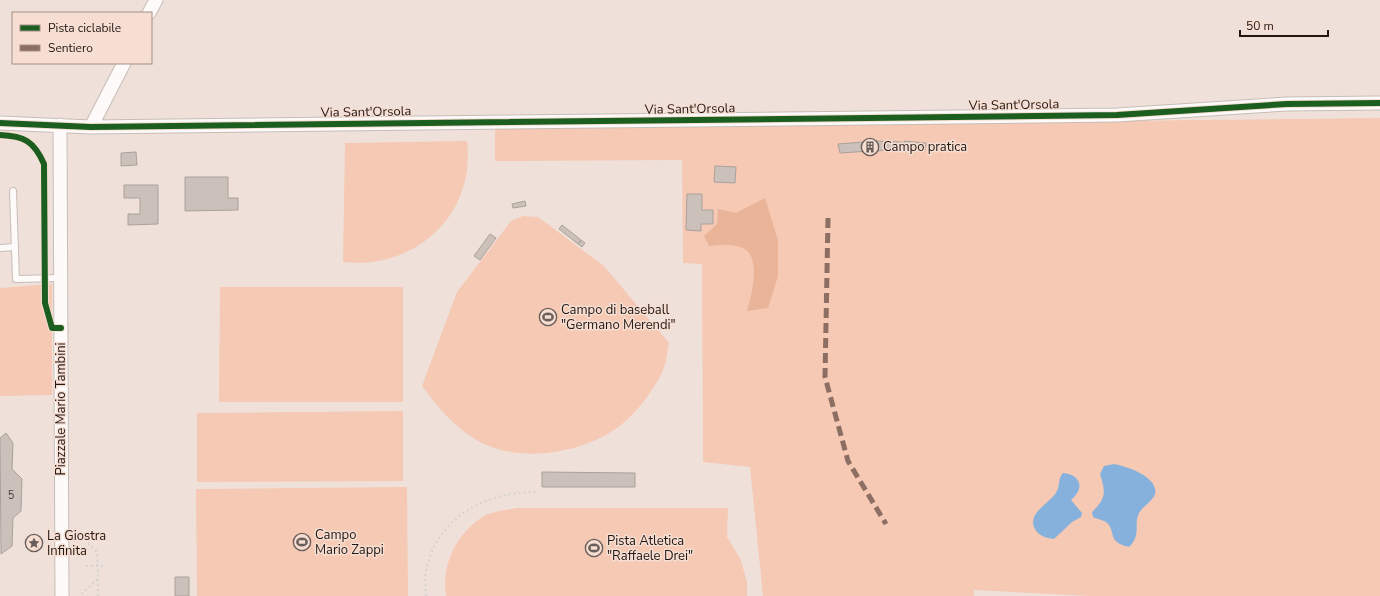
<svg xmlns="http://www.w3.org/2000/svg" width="1380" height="596" font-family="'Nunito Sans',sans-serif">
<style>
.green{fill:#f5c9b4}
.forest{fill:#eab499}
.water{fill:#85b1dc}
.building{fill:#cbc0ba;stroke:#aba19b}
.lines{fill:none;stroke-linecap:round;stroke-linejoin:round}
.service-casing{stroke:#c7bdb8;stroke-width:8}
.minor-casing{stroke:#c7bdb8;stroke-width:15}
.path{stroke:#d6d3d1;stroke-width:2;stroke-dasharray:2 3;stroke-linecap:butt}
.service{stroke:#fdfaf9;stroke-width:6}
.minor{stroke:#fdfaf9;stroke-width:13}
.quiet{stroke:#8d6e63;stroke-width:5;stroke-dasharray:10 5;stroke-linecap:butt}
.cycleway-casing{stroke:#f7ded2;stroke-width:8}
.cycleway{stroke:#1b5e20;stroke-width:6}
.labels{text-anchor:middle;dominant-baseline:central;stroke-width:3;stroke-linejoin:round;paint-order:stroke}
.number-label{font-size:11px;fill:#4c423e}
.street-label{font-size:13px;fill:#211814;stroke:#f7ded2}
.poi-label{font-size:13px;fill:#211814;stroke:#f7ded2;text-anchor:start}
</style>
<rect width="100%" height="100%" fill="#efe1da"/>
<path class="green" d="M1380 118V596H1090L974 590V596H763L750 467 703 462 702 264 683 263 682 160 495 161V128Z
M467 141C476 215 415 270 343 262L345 143Z
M523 216 538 217 604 266 669 343C667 353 666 366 661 375 651 393 637 412 621 425 584 454 516 465 475 439 452 425 438 407 422 386L457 292 511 221Z
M52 284V395L0 396V288Z
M220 287H403V402H219Z
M403 411V481L197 482V413Z
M407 487 408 596H197L196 489Z
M517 508H728L727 537 740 558 747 582V596H446C441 563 458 531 486 515 495 511 508 510 517 508Z"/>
<path class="forest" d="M765 198 778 240V276L768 308 747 311C751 296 761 262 746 250 736 243 720 245 709 246L704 236 717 224 718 209 736 213Z"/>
<path class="water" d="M1114 464C1126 466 1159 477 1155 494 1152 502 1143 506 1139 513 1133 526 1142 534 1129 547 1106 542 1117 531 1106 522 1103 520 1097 519 1093 517L1092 512C1106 498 1106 493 1100 474L1104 466Z
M1063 473C1081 475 1085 488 1071 500L1082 513 1081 517 1072 522 1054 539C1046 538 1039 536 1035 529 1026 513 1051 503 1057 491 1060 485 1058 478 1063 473Z"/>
<path class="building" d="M875 141 902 142 901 149 840 153 838 144Z
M904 141 926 143 925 150 904 148Z
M136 152 137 165 121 166V153Z
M715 166 736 167 735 183 714 182Z
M185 177H228V198H238V210L185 211Z
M124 185H158V224L128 225V214H140V198H124Z
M687 194H702V210H713V224H701V231L686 230Z
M525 201 526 206 513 208 512 204Z
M562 225 581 240 578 244 559 229Z
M490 234 496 238 480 260 474 256Z
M581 240 585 243 582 247 578 244Z
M6 433 13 443 12 469 22 479 21 511 13 518 12 546 1 554 0 438Z
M542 472 635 473V487H542Z
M175 577H189V596H175Z"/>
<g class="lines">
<defs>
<path id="service" d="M13 191 16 279 60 278
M0 248 15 247"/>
<path id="minor" d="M149 13 156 0
M0 123 91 127 1117 115 1287 104 1380 103
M60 125 62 596
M91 127 124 63"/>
</defs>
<use href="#service" class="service-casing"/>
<use href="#minor" class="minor-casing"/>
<path class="path" d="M74 529 97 552 98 579 79 596
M86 566H106
M98 596V579
M426 596C426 588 424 579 426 571 436 518 485 492 535 492"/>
<use href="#service" class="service"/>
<use href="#minor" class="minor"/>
<path class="quiet" d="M828 218 825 377 848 461 886 524"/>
<defs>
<path id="cycleway" d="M0 123 91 127 1117 115 1287 104 1380 103
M0 135C24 136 34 141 44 164L45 303 52 328H61"/>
</defs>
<use href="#cycleway" class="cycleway-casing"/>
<use href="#cycleway" class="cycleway"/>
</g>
<defs>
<symbol id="building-ring" viewBox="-11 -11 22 22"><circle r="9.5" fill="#f7ded2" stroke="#695e59" stroke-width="1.5"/><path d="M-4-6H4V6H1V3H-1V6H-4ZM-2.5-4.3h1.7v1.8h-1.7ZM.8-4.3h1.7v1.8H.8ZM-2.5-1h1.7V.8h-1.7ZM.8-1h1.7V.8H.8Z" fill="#695e59"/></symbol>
<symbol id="stadium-ring" viewBox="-11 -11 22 22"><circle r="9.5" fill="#f7ded2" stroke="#695e59" stroke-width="1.5"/><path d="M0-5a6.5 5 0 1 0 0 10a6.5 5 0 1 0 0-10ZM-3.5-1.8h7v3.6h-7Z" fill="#695e59"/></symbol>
<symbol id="sight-ring" viewBox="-11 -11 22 22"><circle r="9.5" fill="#f7ded2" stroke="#695e59" stroke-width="1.5"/><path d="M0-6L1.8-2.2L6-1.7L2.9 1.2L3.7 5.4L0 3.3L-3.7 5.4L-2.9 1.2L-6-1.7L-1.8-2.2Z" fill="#695e59"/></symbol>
</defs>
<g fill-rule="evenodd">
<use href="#building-ring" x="860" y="137" width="20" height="20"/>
<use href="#stadium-ring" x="538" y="307" width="20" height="20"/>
<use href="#stadium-ring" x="292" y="532" width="20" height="20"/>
<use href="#sight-ring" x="24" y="533" width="20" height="20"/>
<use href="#stadium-ring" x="584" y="538" width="20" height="20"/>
</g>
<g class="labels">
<g class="number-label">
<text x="11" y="495">5</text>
</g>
<g class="street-label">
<text transform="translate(1014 105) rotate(-1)">Via Sant'Orsola</text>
<text transform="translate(690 109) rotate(-1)">Via Sant'Orsola</text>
<text transform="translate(366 112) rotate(-1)">Via Sant'Orsola</text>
<text transform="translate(61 409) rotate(-90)">Piazzale Mario Tambini</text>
</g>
<g class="poi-label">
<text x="883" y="147">Campo pratica</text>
<text x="561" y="310">Campo di baseball<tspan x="561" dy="15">"Germano Merendi"</tspan></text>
<text x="315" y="535">Campo<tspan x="315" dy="15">Mario Zappi</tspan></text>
<text x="47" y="536">La Giostra<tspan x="47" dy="15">Infinita</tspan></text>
<text x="607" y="541">Pista Atletica<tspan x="607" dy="15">"Raffaele Drei"</tspan></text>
</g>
</g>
<rect x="12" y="12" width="140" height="52" fill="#f7ded2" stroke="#a18f86"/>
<rect x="20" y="25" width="20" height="6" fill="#1b5e20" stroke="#a18f86"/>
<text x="48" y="32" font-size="12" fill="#211814">Pista ciclabile</text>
<rect x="20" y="45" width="20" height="6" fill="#8d6e63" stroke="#a18f86"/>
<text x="48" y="52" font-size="12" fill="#211814">Sentiero</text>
<path d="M1240 30v6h88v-6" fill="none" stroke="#211814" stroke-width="2"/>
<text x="1246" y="30" font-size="12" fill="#211814" stroke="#f7ded2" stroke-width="3" paint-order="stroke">50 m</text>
</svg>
